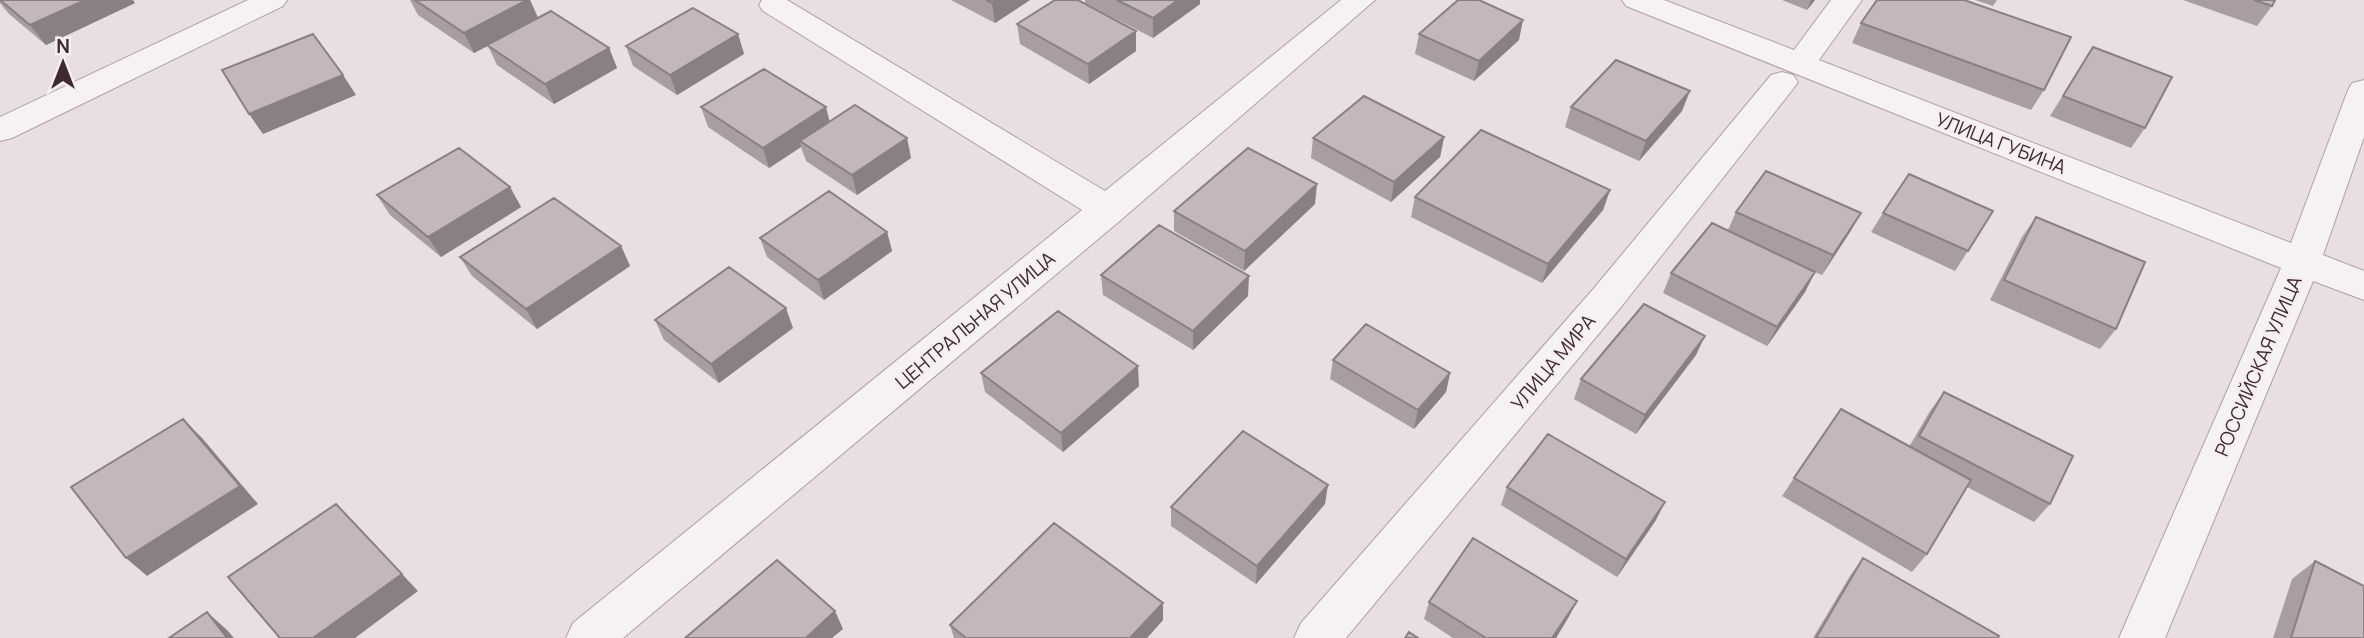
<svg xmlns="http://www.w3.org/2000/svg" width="2364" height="638" font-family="Manrope,sans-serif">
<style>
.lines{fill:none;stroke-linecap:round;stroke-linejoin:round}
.street-casing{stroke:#aea0a6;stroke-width:2}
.street{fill:#f6f1f3;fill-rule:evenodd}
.wall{fill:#a99da2}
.shaded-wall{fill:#897f84}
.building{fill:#c4b6bc;stroke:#897f84;stroke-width:2}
.labels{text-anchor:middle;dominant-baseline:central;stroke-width:5;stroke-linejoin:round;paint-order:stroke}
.street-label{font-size:19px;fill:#3e2831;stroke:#f5eef1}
</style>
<rect width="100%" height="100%" fill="#e8dee3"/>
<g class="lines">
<defs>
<path id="street" d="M248 0H287L283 6 12 138 0 141V117Z
M762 0H787L1105 191 1341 0H1375L1122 219 623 638H566L573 623 1082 210 763 11 759 5Z
M1622 0H1664L1794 50 1831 0H1862L1819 60 2291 243 2348 90 2352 83 2364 80V137L2323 255 2364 271V300L2313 281 2165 638H2119L2281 268 1626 6Z
M1782 72 1793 75 1798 82 1793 89 1621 307 1346 638H1294L1301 623 1595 287 1771 75Z"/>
</defs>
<use href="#street" class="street-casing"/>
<use href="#street" class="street"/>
</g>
<path class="wall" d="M0 0 135 3 46 45 9 14 0 3Z
M410 0H530L538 18 609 48 617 68 554 104 497 65 488 46 474 53 418 15Z
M951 0H1030L995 23Z
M1085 0H1200V4L1153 38 1085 3Z
M1782 0H1815L1807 10Z
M1975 0H1997L1993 6Z
M2183 0H2275L2272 6 2257 26Z
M1861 23 2044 90 2031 110 1852 43Z
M1017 24 1136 31V51L1089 84 1020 44Z
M738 34 744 54 677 95 633 66 626 46Z
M1419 34 1519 40 1474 81 1415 54Z
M2093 47 2145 128 2131 148 2050 116Z
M701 107 829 122 907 138 911 158 857 195 806 161 801 147 769 168 708 127Z
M1571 107 1682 111 1639 161 1565 127Z
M1444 137 1440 157 1391 202 1311 158 1313 138Z
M510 187 521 207 441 257 390 215 377 195Z
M1610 190 1603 210 1542 283 1411 217 1415 197Z
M1315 204 1244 271 1174 231V211Z
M1736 212 1861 213 1850 232 1822 275 1815 272 1805 292 1767 346 1663 293 1671 273 1728 230Z
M1883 213 1968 251 1955 271 1871 232Z
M2036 217 2116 329 2100 349 1990 300 2022 237Z
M887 232 892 251 824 300 767 257 760 238Z
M621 246 630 266 537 329 472 276 460 257Z
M1101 275 1248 296 1193 350 1103 295Z
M655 320 793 328 719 383 664 340Z
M1696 355 1636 434 1574 399 1581 379Z
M1333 360 1450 373 1446 392 1414 429 1330 379Z
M981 373 1139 386 1063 452 985 392Z
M1944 392 2050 504 2034 522 1967 487 1927 554 1912 572 1782 496 1794 478 1909 447 1930 411Z
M1507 487 1656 520 1617 577 1501 505Z
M1325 504 1256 584 1171 526V507Z
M1863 558 1998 638H1813L1850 576Z
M2315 561 2364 638H2273L2292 579Z
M1577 601 1568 618 1556 638H1453L1424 619 1429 602Z
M1163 620 1147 638H954L950 625Z"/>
<path class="shaded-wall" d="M85 0H133L135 3 46 45 30 25Z
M527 0H530L538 18 474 53 464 33Z
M997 0H1030L995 23 992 3Z
M1178 0H1200V4L1153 38V18Z
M1811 0H1815L1807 10Z
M1523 20 1519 40 1474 81 1479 61Z
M1136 31V51L1089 84 1088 64Z
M738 34 744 54 677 95 670 75Z
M609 48 617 68 554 104 545 84Z
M343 75 356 95 263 134 249 114Z
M1690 91 1682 111 1639 161 1646 141Z
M826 107 831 127 800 141 801 147 769 168 763 148Z
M1444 137 1440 157 1391 202 1394 182Z
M907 138 911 158 857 195 852 175Z
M1317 184 1315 204 1244 271 1245 251Z
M510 187 521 207 441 257 428 237Z
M1610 190 1603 210 1542 283 1548 264Z
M1861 213 1850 232 1822 275 1833 255Z
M887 232 892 251 824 300 818 280Z
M621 246 630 266 537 329 526 309Z
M1815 272 1805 292 1767 346 1777 327Z
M1249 276 1248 296 1193 350V331Z
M786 308 793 328 719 383 711 364Z
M1705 336 1696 355 1636 434 1645 415Z
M1138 366 1139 386 1063 452 1061 433Z
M1450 373 1446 392 1414 429 1418 410Z
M183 419 202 438 258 504 147 576 126 558Z
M1328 485 1325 504 1256 584 1257 566Z
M1665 502 1656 520 1617 577 1626 559Z
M402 574 418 591 355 638H313Z
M1577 601 1568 618 1556 638H1552Z
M1163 603V620L1147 638H1130Z
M835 611 843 629 832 638H806Z
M207 612 227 630 234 638H227Z"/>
<path class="building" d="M0 0H85L30 25Z
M415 0H527L464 33Z
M986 0H997L992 3Z
M1055 0H1078L1136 31 1088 64 1017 24Z
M1117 0H1178L1153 18Z
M1458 0H1479L1523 20 1479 61 1419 34Z
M1877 0H1964L2071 37 2044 90 1861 23Z
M2254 0H2275L2272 6Z
M693 8 738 34 670 75 626 46Z
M551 11 609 48 545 84 487 45Z
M313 34 343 75 249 114 222 70Z
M2093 47 2172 77 2145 128 2063 96Z
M1616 60 1690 91 1646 141 1571 107Z
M764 69 826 107 763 148 701 107Z
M1364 96 1444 137 1394 182 1313 138Z
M855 105 907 138 852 175 800 141Z
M1481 130 1610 190 1548 264 1415 197Z
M459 148 510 187 428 237 377 195Z
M1248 148 1317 184 1245 251 1174 211Z
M1766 171 1861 213 1833 255 1736 212Z
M1909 174 1993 211 1968 251 1883 213Z
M829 191 887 232 818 280 760 238Z
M554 198 621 246 526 309 460 257Z
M2036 217 2145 262 2116 329 2004 280Z
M1712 223 1815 272 1777 327 1671 273Z
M1159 225 1249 276 1193 331 1101 275Z
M729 267 786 308 711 364 655 320Z
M1644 304 1705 336 1645 415 1581 379Z
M1058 311 1138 366 1061 433 981 373Z
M1366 324 1450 373 1418 410 1333 360Z
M1944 392 2073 456 2050 504 1919 436Z
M1841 409 1971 480 1927 554 1794 478Z
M183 419 240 486 126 558 71 487Z
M1243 431 1328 485 1257 566 1171 507Z
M1548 434 1665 502 1626 559 1507 487Z
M336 504 402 574 313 638H280L228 577Z
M1054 523 1163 603 1130 638H966L950 625Z
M1473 538 1577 601 1552 638H1486L1429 602Z
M1863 558 1999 636 1998 638H1816Z
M777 560 835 611 806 638H685Z
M2315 561 2364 586V638H2291Z
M207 612 227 638H169Z
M1409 632 1418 638H1405Z"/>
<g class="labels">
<g class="street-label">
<text transform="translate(2001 143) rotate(21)">УЛИЦА ГУБИНА</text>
<text transform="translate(975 320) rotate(-40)">ЦЕНТРАЛЬНАЯ УЛИЦА</text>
<text transform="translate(1553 362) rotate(-50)">УЛИЦА МИРА</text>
<text transform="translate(2258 366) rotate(-67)">РОССИЙСКАЯ УЛИЦА</text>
</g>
</g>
<g transform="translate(63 63)" stroke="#f5eef1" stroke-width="5" paint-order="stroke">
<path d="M0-5L12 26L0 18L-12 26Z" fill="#3e2831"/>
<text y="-10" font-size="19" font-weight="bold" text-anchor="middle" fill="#3e2831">N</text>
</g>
</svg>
